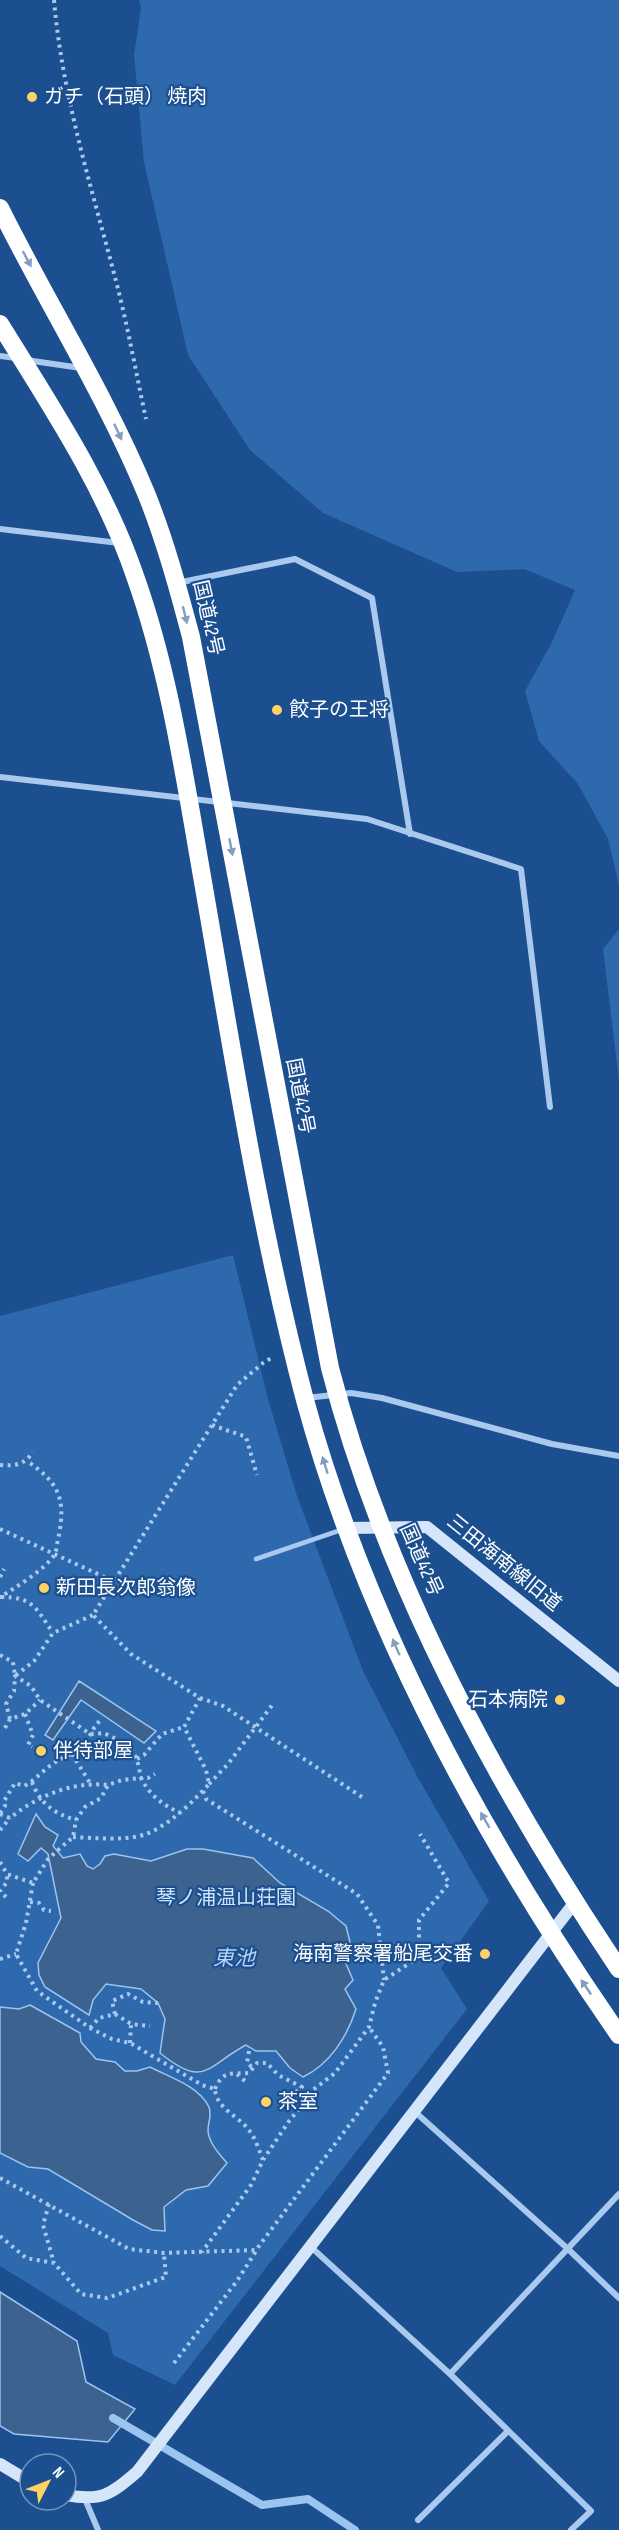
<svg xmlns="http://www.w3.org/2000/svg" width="619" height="2530" font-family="'Sofia Sans Condensed','Noto Sans JP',sans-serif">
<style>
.green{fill:#2e69ad}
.water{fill:#3c6290;stroke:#9cc4f0;stroke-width:1.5}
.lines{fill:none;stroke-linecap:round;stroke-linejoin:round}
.stream{stroke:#9cc4f0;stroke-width:8}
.path{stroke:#a9c9ee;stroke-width:4;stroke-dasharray:3 4.5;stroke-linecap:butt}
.lane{stroke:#a9c9ee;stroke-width:4.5}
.street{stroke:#a9c9ee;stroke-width:6}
.secondary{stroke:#d6e6fa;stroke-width:12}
.highway{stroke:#fff;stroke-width:18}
.oneway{fill:#829ec1}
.poi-dot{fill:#ffd166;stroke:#1b4f8f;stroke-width:2}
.labels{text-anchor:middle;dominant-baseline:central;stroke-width:4.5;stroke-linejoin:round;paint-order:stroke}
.poi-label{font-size:20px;fill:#fff;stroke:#1b4f8f;text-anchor:start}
.street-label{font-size:20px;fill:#fff;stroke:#1b4f8f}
.park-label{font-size:20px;fill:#cfe3fa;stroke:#1b4f8f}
.water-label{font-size:21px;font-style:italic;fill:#b5d3f5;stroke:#1b4f8f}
</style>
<rect width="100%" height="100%" fill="#1b4f8f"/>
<path class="green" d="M139 0H619V885L608 839 578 784 539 741 525 691 552 642 575 590 524 569 457 572 323 513 250 450 188 355 144 162 134 55 141 8Z
M619 929V1081L603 949Z
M233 1255 268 1399 297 1496 363 1671 417 1776 489 1901 441 1968 467 2009 175 2385 113 2355 108 2333 0 2266V1316Z"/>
<path class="water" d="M79 1681 156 1731 144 1743 81 1700 53 1740 45 1735Z
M36 1814 45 1827 58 1835 53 1846 63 1858 80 1854 87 1866 93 1869 100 1864 105 1856 114 1854 151 1861 187 1849H203L253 1858 280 1883 328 1911 346 1926 350 1942 344 1959 353 1980 345 1989 356 2009C347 2037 330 2064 303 2077L290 2068 276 2051H256L246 2045C205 2067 205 2089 160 2053L165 2019 158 2003 141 1989 106 1984 93 2000 89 2015 45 1987 39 1975 38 1963 61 1918 48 1854 41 1848 28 1861 18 1854Z
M30 2005 80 2033 81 2042 96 2059 115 2062 125 2071H137L150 2067C169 2077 199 2086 209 2107 212 2116 208 2122 208 2130 208 2142 220 2155 227 2163L208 2186 186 2190 164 2207 165 2231 152 2230 133 2220 48 2169 28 2167 0 2153V2007L19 2009Z
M0 2292 77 2341 86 2382 135 2409 108 2442 14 2434 0 2426Z"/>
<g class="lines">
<path class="stream" d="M113 2418 262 2505 308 2499 355 2530"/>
<path class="path" d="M54 0C62 95 92 189 116 281 128 327 136 373 146 419
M212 1425 246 1437 257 1475
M0 1465C15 1466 24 1465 33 1452
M0 1529 113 1581
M0 1577 4 1569
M0 1595V1597C15 1588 47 1568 55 1554 57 1549 57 1541 59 1535 66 1498 58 1482 27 1461
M1 1597C33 1597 36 1608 53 1633
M0 1655 13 1662 15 1676 34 1661 53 1633 93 1615
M200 1698 223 1706 365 1799
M25 1714 33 1735 28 1745 32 1747
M10 1719 6 1704 14 1691 15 1676 31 1686 40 1700 90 1734 104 1733 128 1745 137 1759 141 1778H148L155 1774
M5 1728 10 1719 25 1714 40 1700
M72 1754 90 1783
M137 1759 144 1755 162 1734 184 1727
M32 1782C40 1804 55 1814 76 1820
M209 1784 228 1764 273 1704
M203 1791 206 1799 357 1894 378 1925 384 1980
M0 1813 5 1806 4 1801 15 1783 24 1786C36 1780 43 1770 54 1763 63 1757 74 1754 82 1746 91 1737 92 1727 102 1719
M0 1814 10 1818C37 1796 73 1781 108 1785
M0 1830 10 1818
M73 1837C95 1838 122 1841 143 1835 166 1828 193 1802 209 1784L206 1770 184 1727 200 1698 131 1654 93 1615 237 1385 263 1363 273 1357
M0 1862 7 1874 33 1883 48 1859 73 1837 76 1820 85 1807 101 1798 108 1785 122 1780 141 1778C151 1797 162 1804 180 1813
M33 1883 26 1923 16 1954 37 1991 90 2028 112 2039 130 2043 202 2085 215 2089C216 2108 237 2115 248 2129 255 2137 259 2150 263 2160L251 2185 202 2252
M6 1897 0 1891 7 1882V1874
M30 1902 39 1903 44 1910 51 1911
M0 1959 16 1954
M115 2014 112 2001 128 1994 143 2002 158 2003
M90 2028 99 2018 115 2014 131 2024 150 2026
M130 2043 131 2024
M249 2051 247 2063 253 2068
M237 2074 248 2084
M215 2089C223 2070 231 2074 249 2073L257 2063H267L278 2075 302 2087 296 2092 306 2101 313 2090 335 2073 369 2027 375 2003 384 1980 419 1957V1920L449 1883 420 1834
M263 2160 289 2121 306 2101
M0 2178 129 2249 164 2253 256 2250 388 2073 383 2047 369 2027
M49 2204 43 2225 54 2263
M0 2236 26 2258 54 2263 81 2294 107 2298 166 2277 164 2254
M174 2363 237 2281 256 2251"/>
<path class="lane" d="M256 1559 341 1530"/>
<path class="street" d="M0 356 16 358
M26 360 81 368
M0 529 119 543
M177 583 295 559 372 598 410 834
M0 777 367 819 521 869 550 1107
M306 1398 351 1393 382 1398 552 1444 619 1456
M414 2111 568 2249 619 2298
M311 2247 450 2374 591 2511 571 2530
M450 2374 619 2194
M85 2499 98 2530
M418 2520 507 2432"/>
<path class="secondary" d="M346 1528 427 1527 619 1681
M0 2464 30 2482
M66 2495C102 2502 111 2494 137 2472L575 1902"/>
<path class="highway" d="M0 208C47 303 105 394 146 493 165 540 178 588 191 637L330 1368C385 1581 497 1787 619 1969
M0 324C50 405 104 485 135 576 170 674 185 780 203 882 233 1055 260 1230 305 1400 367 1628 485 1842 619 2035"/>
</g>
<defs><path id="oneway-solid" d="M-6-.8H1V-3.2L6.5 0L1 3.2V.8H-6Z" transform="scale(1.5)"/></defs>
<g class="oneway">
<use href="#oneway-solid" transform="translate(27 259) rotate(62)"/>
<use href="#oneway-solid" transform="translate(118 432) rotate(65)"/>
<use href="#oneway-solid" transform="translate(185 615) rotate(76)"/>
<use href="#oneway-solid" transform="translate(231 847) rotate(79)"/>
<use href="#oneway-solid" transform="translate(325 1465) rotate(-107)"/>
<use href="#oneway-solid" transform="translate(396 1647) rotate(-114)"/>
<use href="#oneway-solid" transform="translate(485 1820) rotate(-120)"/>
<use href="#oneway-solid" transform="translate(586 1987) rotate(-124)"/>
</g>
<g class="poi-dot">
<circle cx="32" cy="97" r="6"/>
<circle cx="277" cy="710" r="6"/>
<circle cx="44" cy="1588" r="6"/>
<circle cx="560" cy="1700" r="6"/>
<circle cx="41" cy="1751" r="6"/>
<circle cx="485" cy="1954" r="6"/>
<circle cx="266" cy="2102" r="6"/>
</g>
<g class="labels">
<g class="poi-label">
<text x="44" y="97">ガチ（石頭） 焼肉</text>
<text x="289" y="710">餃子の王将</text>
<text x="56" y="1588">新田長次郎翁像</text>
<text x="548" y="1700" text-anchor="end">石本病院</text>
<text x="53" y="1751">伴待部屋</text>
<text x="473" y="1954" text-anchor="end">海南警察署船尾交番</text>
<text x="278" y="2102">茶室</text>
</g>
<g class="street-label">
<text transform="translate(208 618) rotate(77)">国道42号</text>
<text transform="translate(300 1096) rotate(79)">国道42号</text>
<text transform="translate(421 1560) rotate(66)">国道42号</text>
<text transform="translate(504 1563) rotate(39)">三田海南線旧道</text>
</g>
<g class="park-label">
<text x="226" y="1898">琴ノ浦温山荘園</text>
</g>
<g class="water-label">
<text x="234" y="1958">東池</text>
</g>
</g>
<g transform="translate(48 2482) rotate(48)"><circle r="28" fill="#1b4f8f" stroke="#7695bc" stroke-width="1.5"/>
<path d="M0-4.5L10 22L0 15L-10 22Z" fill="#ffd166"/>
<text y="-9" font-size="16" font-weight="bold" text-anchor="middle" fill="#ffffff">N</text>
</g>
</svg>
